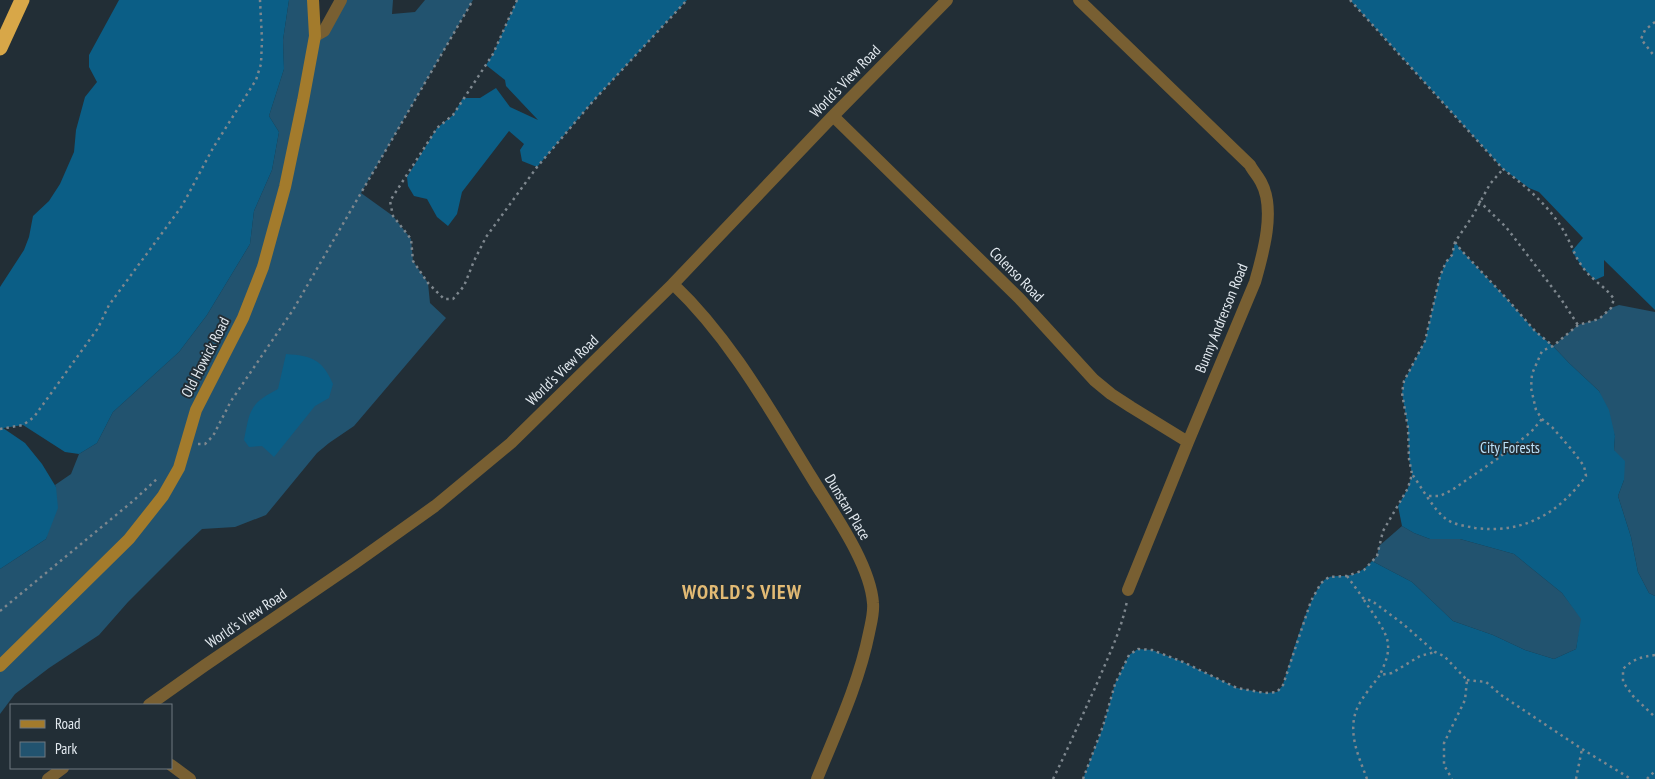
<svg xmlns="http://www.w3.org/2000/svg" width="1655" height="779" font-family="'PT Sans Narrow',sans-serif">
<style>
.green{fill:#22536f}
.forest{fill:#0b5e86}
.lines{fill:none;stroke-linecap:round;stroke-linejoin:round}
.path{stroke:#7e878e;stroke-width:2.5;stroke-dasharray:2.5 4;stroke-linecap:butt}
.street{stroke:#785f32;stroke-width:12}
.secondary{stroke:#a37b2c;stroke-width:12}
.highway{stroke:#d8a748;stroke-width:15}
.labels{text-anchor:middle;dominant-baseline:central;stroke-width:4;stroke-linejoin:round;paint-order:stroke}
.street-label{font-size:15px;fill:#e3eaf0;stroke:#222e36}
.park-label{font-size:15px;fill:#bbe0f8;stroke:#222e36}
.district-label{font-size:20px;font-weight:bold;letter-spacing:1px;fill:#e2ba74;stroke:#222e36}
</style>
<rect width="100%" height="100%" fill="#222e36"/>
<path class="green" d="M289 0H313L315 35 341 0H393L392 14 415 12 425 0H473L361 193 393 216 411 239 413 261 428 283 430 303 446 318 354 426 329 443 317 453 266 515 235 527 202 529 184 546 128 602 99 635 49 668 15 694 0 714V569L46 539 56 488 55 485 71 474 79 454 97 443 113 412 179 352 207 315 250 244 254 211 272 170 279 132 269 116 284 69 283 40Z
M1619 305 1655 312V596L1649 593 1638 572 1631 537 1618 496 1624 480 1614 450 1615 436 1599 391 1569 363 1553 346 1578 325 1599 319 1611 308Z
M1402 526 1414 533 1430 539H1460L1514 554 1562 593 1582 619 1576 649 1554 659 1525 650 1493 635 1453 621 1412 582 1372 561 1377 556 1379 546Z"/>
<path class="forest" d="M119 0H289L283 40 284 69 269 116 279 132 272 170 254 211 250 244 207 315 179 352 113 412 97 443 79 454 65 452 23 425 3 428 25 443 42 464 56 487 58 508 46 539 0 569V287L24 250 29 237 33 216 49 201 60 184 74 152 76 130 85 97 97 82 89 67V55Z
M517 0H687L594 100 537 167 522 161 520 150 524 144 509 131 462 192 457 214 448 226 437 217 427 199 414 196 408 186 407 177 437 128 453 115 463 98H480L496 88 510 107 538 120 506 86 505 80 486 65 493 54Z
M1350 0H1655V310L1604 260V276L1595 280 1582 267 1572 251 1583 238 1539 192 1529 188 1503 169Z
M1455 242 1461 250 1508 300 1535 331 1553 346 1569 363 1599 391 1609 410 1615 436 1614 450 1625 461 1624 480 1618 496 1631 537 1638 572 1649 593 1655 596V779H1083L1103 727 1115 684 1129 655 1138 649 1152 650 1183 662 1237 688 1265 693 1277 692 1283 685C1290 664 1310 588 1327 578 1331 576 1337 576 1342 576 1355 576 1364 570 1372 561L1412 582 1453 621 1493 635 1525 650 1554 659 1576 649 1581 619 1562 593 1514 554 1460 539H1430L1414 533 1402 526 1398 506 1408 488 1412 474 1409 459 1408 428 1402 393 1404 381 1425 341 1440 276 1446 262 1452 255Z
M286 354C312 356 322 359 333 384L329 398 315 406 274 457 262 446 249 447 244 440C250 410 249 404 278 389Z"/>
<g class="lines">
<path class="path" d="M517 0 493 54 453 115 437 128 390 201 393 216 411 239 413 261 428 283 444 299H453L464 286 474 261 486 237 537 167 594 100 687 0
M1350 0 1503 169C1528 188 1554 210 1568 239 1573 248 1575 257 1582 266 1590 279 1605 286 1614 299L1611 308 1599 319 1578 325 1553 346 1542 351 1532 374 1531 388 1536 410 1542 419 1552 427 1572 450 1584 466 1586 476C1558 514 1523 534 1475 528 1466 526 1454 525 1446 519 1433 509 1422 488 1412 474
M1655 22 1645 30 1641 39 1655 57
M1479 201 1506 227 1561 299 1578 325
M1455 242 1461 250 1508 300 1535 331 1553 346
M0 429 23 425 34 417 98 328 109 305 182 206 213 148 256 80 261 64 262 40 260 0
M198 444H205L213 436 231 401 293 310 473 0
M1429 496H1440L1452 490 1497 459 1531 432 1542 419
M1347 576 1363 598 1372 601 1403 624 1435 652 1444 656 1467 680 1465 700 1444 743V765L1452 779
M1364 600C1371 611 1388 632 1388 645 1389 656 1384 665 1380 675
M0 611 133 501 158 478
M1655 655C1641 657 1633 659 1623 669V682L1633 696 1655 717
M1467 680 1486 682 1501 695 1582 749 1631 779
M1053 779C1068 749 1081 718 1095 688 1107 659 1121 632 1127 601
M1083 779 1103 726 1115 684 1129 655 1138 649 1152 650 1183 662 1237 688 1265 693 1277 692 1283 685 1311 601 1321 583 1329 577 1347 576 1364 570 1377 556 1383 531 1408 488 1412 474 1409 459 1408 428 1402 393 1404 381 1425 341 1440 276 1446 262 1452 255 1455 242 1472 217 1490 184 1503 169
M1367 779C1359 757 1348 735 1356 711 1361 698 1372 686 1380 675L1392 673 1420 656 1435 652
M1576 779 1582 749
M1647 779 1655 771"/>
<path class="street" d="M1079 0 1250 165C1253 171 1258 176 1261 182 1276 209 1263 254 1255 282L1188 442 1128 590
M315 36 324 31 341 0
M833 116 1019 298 1094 380 1111 394 1131 407 1188 442
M673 284C731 339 770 410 812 478 832 511 870 563 873 603 874 613 871 623 869 633 859 683 836 732 817 779
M149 705 204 666 355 563 435 506 511 443 673 284 833 116 947 0
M171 765 190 779
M48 779 63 768"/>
<path class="secondary" d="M0 666 129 539 163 496 179 468 196 410 243 318 263 267 285 187 303 101 315 36 313 0"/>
<path class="highway" d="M0 48 22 0"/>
</g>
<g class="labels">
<g class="street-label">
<text transform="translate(845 81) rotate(-46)">World's View Road</text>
<text transform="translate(1017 274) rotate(45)">Colenso Road</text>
<text transform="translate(1221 318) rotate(-68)">Bunny Andrerson Road</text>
<text transform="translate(205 357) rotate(-63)">Old Howick Road</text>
<text transform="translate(562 370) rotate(-44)">World's View Road</text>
<text transform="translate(848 507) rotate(59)">Dunstan Place</text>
<text transform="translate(246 618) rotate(-34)">World's View Road</text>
</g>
<g class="park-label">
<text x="1510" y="447">City Forests</text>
</g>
<g class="district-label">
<text x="742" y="592">WORLD'S VIEW</text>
</g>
</g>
<rect x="10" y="704" width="162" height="65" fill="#222e36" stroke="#6f7980"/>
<rect x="20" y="720" width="25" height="8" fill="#a37b2c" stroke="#6f7980"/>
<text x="55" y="729" font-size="15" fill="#e3eaf0">Road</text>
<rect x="20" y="742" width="25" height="15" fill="#22536f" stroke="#6f7980"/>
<text x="55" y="754" font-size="15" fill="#e3eaf0">Park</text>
</svg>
